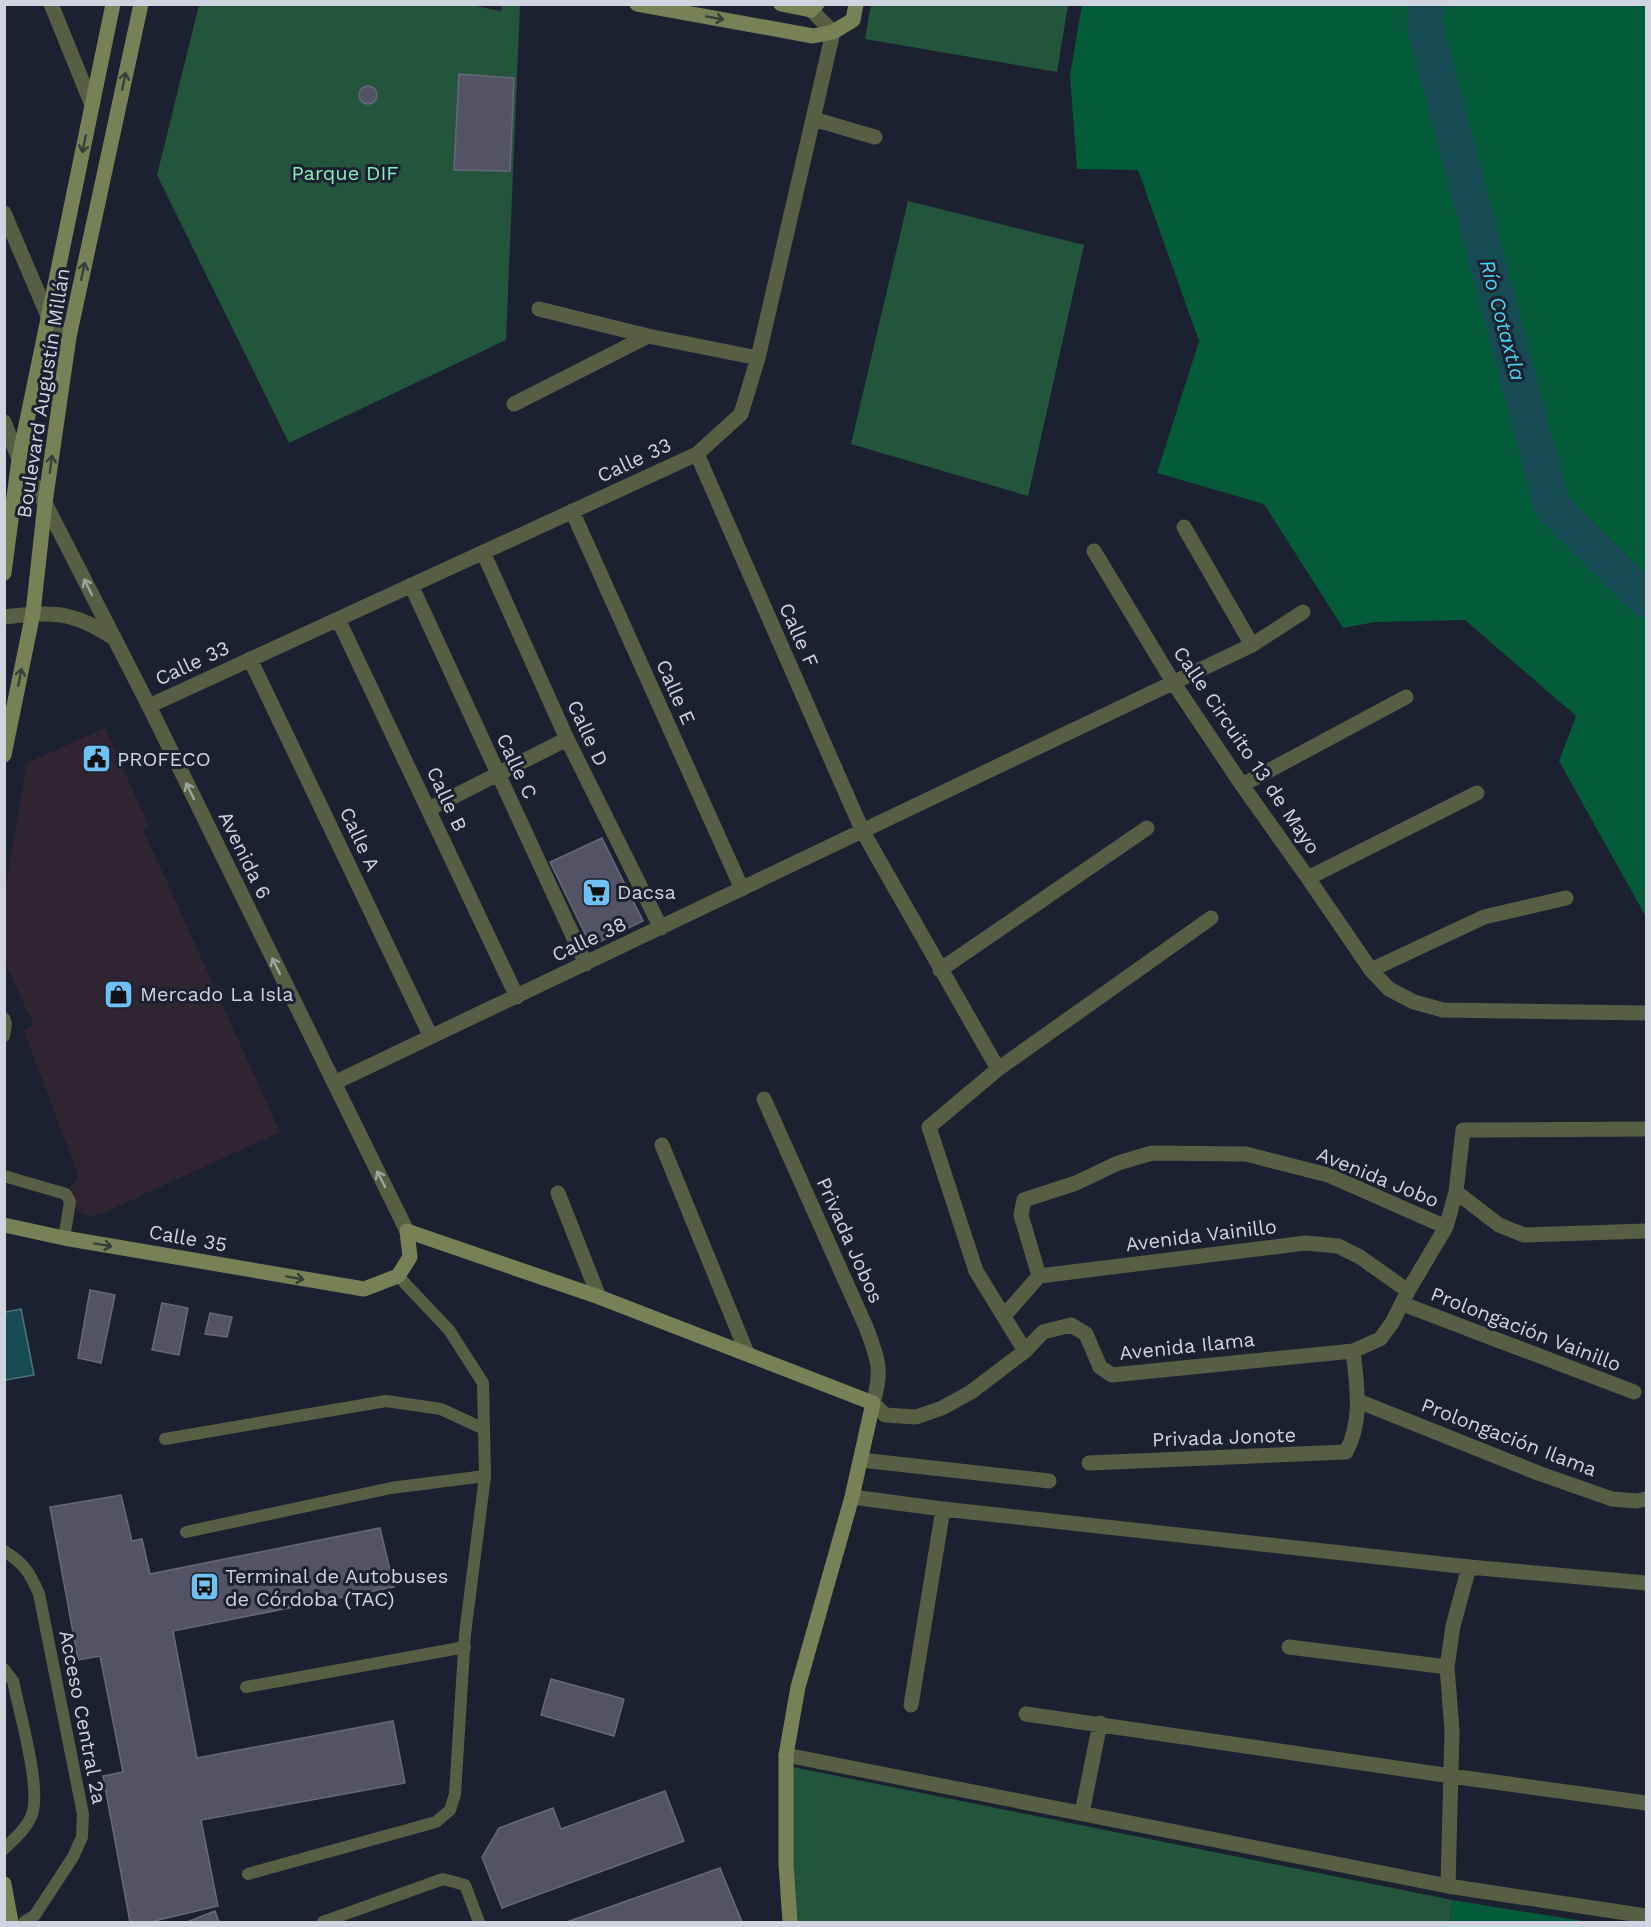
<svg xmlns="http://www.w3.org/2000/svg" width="1651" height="1927" font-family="'Work Sans',sans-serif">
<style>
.commercial{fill:#302431}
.green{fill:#22553c}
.forest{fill:#035b3a}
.water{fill:#164b54;stroke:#4e747d;stroke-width:1.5}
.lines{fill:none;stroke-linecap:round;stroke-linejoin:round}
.river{stroke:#164b54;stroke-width:36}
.building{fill:#535365;stroke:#67687a;stroke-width:1.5}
.lane{stroke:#585e44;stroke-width:12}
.street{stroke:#585e44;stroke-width:15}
.secondary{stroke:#778155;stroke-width:15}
.oneway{stroke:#373e3b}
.oneway2{stroke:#9fa5a0}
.labels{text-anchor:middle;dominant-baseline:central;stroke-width:6;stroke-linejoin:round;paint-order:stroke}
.park-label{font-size:20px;fill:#87eeb9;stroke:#1b2130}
.street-label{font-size:20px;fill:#cfd4de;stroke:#1b2130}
.poi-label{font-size:20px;fill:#cfd4de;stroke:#1b2130;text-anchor:start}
.water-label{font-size:21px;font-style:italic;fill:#47d6ef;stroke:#1b2130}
</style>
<rect width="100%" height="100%" fill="#1b2130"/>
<path class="commercial" d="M105 728 149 826 143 829 280 1132 99 1215 89 1216 79 1212 72 1204 71 1187 79 1177 24 1031 34 1025 5 963V888L27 763Z"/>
<path class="green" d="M466 4 501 11 502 5H520L506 340 289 443 157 175 199 5Z
M871 5H1068L1057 72 865 39Z
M908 201 1084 245 1028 496 851 444Z
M793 1767 1452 1900 1450 1922H783Z"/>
<path class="forest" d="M1082 5H1646V917L1559 761 1576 716 1465 620 1375 622 1343 628 1264 504 1157 473 1199 341 1138 170 1077 169 1070 75Z
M1452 1900 1589 1922H1450Z"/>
<path class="water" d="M21 1309 34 1375 5 1380V1312Z"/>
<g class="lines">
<path class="river" d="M1426 4 1425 26 1552 506 1646 600"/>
</g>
<path class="building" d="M459 74 514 78 510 171 454 170Z
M359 95a9 9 0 1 1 18 0a9 9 0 1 1-18 0Z
M602 838 643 921 591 946 550 862Z
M90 1290 115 1295 101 1363 78 1358Z
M162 1303 188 1308 179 1355 152 1350Z
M210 1313 232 1317 227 1337 205 1334Z
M121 1495 132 1541 142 1539 150 1574 380 1528 394 1587 173 1631 197 1758 393 1721 405 1783 201 1820 218 1906 150 1922H130L103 1776 123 1772 100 1656 78 1660 50 1507Z
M551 1679 624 1699 614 1736 541 1715Z
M665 1791 684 1841 502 1908 482 1857 499 1828 553 1808 561 1829Z
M720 1868 742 1922H567Z
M215 1911 219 1922H187Z"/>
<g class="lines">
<path class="lane" d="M4 1018 6 1024 4 1036
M4 1176 66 1194 70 1202 64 1238
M165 1439 386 1401 441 1409 484 1429
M186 1532 391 1488 485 1476
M4 1551C24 1563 30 1573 39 1594L83 1814 82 1837 73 1857 35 1915 24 1922
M4 1669 13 1681C19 1711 43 1792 31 1817 26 1829 13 1840 4 1849
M246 1687 465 1647
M248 1874 436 1822 450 1810 455 1794 465 1634 485 1476 483 1383 449 1330 398 1276
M323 1922 443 1879 465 1885 479 1922"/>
<path class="street" d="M51 4 92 105
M813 119 875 137
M4 213 48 316 69 337
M539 309 648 336 758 358
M514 404 648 336
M4 422 19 459 45 503 149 706 407 1231
M697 454 863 832 998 1069
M572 511 742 889
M1184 527 1252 645
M1094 551 1173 682 1242 785 1308 878 1371 970 1389 989 1414 1002 1443 1010 1646 1013
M483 552 567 739 661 928
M411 585 586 964
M4 617C50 611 73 611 112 637
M338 619 517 997
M250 659 431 1037
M149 706 697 454 741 414 758 358 833 32 811 10
M1242 785 1406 697
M429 809 567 739
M1308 878 1477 793
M940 970 1147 828
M1371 970 1484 917 1566 898
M334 1083 1252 645 1303 612
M764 1099 866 1327C878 1360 883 1368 873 1403L885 1415 916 1417 942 1408 971 1392 1025 1351 1043 1332 1071 1325 1086 1334 1100 1367 1112 1375 1353 1351 1380 1339 1392 1323 1408 1291 1446 1227 1456 1192 1463 1130 1646 1129
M662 1145 747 1353
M1456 1192 1499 1225 1524 1235 1646 1231
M558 1193 599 1297
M1039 1276 1021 1215 1024 1200 1076 1183 1118 1163 1152 1153 1246 1154 1328 1175 1446 1227
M1403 1304 1634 1392
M1004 1316 1039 1276 1306 1243 1338 1246 1360 1257 1408 1291
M1025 1351 976 1271 929 1127 998 1069 1211 918
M1358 1401 1538 1473 1612 1499 1637 1501 1646 1499
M861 1460 1049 1481
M1089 1463 1346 1452C1363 1421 1357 1385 1353 1351
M852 1497 943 1509 1469 1567 1646 1583
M1289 1647 1447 1667
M911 1705 943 1509
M1026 1714 1451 1776 1646 1803
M786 1755 1448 1886 1646 1916
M1082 1813 1100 1723
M1448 1886 1452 1731 1447 1667 1453 1626 1469 1567"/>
<path class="secondary" d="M637 4 813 36 833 32 853 20 856 4
M781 4 811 10 817 4
M4 573 19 459 113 4
M4 755 33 613 45 503 69 337 141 4
M4 1225 64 1238 364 1289 398 1276 410 1257 407 1231 599 1297 873 1403 852 1497 798 1687 786 1755V1864L790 1922
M4 1884 11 1922"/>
</g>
<defs><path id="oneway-shaft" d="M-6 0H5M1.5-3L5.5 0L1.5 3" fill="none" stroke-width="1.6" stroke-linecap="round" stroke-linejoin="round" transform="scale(1.5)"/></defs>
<g class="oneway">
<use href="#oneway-shaft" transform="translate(715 18) rotate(10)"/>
<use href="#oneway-shaft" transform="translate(124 81) rotate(-78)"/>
<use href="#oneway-shaft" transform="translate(84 144) rotate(102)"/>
<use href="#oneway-shaft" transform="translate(83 271) rotate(-78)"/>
<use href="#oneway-shaft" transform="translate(51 464) rotate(-82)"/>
<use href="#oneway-shaft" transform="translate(20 677) rotate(-79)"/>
<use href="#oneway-shaft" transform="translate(103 1245) rotate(10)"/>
<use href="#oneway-shaft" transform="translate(295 1278) rotate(10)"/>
</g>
<g class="oneway2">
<use href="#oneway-shaft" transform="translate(88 587) rotate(-117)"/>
<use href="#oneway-shaft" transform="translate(190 791) rotate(-116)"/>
<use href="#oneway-shaft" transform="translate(276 966) rotate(-116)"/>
<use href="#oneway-shaft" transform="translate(381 1179) rotate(-117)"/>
</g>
<defs>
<symbol id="civic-square" viewBox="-11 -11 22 22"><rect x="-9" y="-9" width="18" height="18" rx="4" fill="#6ec2f3" stroke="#1b2130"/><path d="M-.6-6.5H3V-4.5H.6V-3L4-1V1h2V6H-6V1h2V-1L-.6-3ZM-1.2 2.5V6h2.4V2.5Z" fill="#111"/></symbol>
<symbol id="supermarket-square" viewBox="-11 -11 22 22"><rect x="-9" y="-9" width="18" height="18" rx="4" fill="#6ec2f3" stroke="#1b2130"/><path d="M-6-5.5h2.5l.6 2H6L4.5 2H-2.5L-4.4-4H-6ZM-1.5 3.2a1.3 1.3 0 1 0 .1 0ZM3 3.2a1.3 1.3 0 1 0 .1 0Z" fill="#111"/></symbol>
<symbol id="shop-square" viewBox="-11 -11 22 22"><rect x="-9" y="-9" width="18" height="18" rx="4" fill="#6ec2f3" stroke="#1b2130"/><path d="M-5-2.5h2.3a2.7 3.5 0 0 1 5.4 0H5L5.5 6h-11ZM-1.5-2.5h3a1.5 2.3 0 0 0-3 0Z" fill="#111"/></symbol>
<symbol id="bus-square" viewBox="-11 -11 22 22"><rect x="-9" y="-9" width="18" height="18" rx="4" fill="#6ec2f3" stroke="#1b2130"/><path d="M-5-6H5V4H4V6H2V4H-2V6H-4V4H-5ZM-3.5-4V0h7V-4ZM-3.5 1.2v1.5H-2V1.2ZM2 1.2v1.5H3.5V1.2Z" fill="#111"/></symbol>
</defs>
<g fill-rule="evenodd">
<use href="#civic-square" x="80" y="742" width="33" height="33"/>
<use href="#supermarket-square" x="580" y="876" width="33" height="33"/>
<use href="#shop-square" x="102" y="978" width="33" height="33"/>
<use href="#bus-square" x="188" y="1570" width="33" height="33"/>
</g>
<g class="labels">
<g class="park-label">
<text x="345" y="173">Parque DIF</text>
</g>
<g class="street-label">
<text transform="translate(43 393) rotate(-81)">Boulevard Augustín Millán</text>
<text transform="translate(634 460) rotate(-25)">Calle 33</text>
<text transform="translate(799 635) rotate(66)">Calle F</text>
<text transform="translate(192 663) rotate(-25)">Calle 33</text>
<text transform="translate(676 692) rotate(66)">Calle E</text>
<text transform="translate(588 733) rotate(65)">Calle D</text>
<text transform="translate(1247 750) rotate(56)">Calle Circuito 13 de Mayo</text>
<text transform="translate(517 766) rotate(65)">Calle C</text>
<text transform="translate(447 799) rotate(65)">Calle B</text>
<text transform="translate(360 839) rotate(65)">Calle A</text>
<text transform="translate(245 855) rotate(64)">Avenida 6</text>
<text transform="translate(589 939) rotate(-25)">Calle 38</text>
<text transform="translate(1378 1177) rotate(22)">Avenida Jobo</text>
<text transform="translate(1201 1235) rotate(-7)">Avenida Vainillo</text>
<text transform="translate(188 1238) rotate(10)">Calle 35</text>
<text transform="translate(850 1240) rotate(66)">Privada Jobos</text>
<text transform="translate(1526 1329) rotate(21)">Prolongación Vainillo</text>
<text transform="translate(1187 1346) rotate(-6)">Avenida Ilama</text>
<text transform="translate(1224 1437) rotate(-2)">Privada Jonote</text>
<text transform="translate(1509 1437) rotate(21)">Prolongación Ilama</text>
<text transform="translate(83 1717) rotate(79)">Acceso Central 2a</text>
</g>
<g class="poi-label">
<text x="117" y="759">PROFECO</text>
<text x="617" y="892">Dacsa</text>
<text x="140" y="994">Mercado La Isla</text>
<text x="225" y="1576">Terminal de Autobuses<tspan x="225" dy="23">de Córdoba (TAC)</tspan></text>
</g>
<g class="water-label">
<text transform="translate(1503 320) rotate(75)">Río Cotaxtla</text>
</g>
</g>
<rect width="1651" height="1927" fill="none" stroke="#cfd4de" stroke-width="12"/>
</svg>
